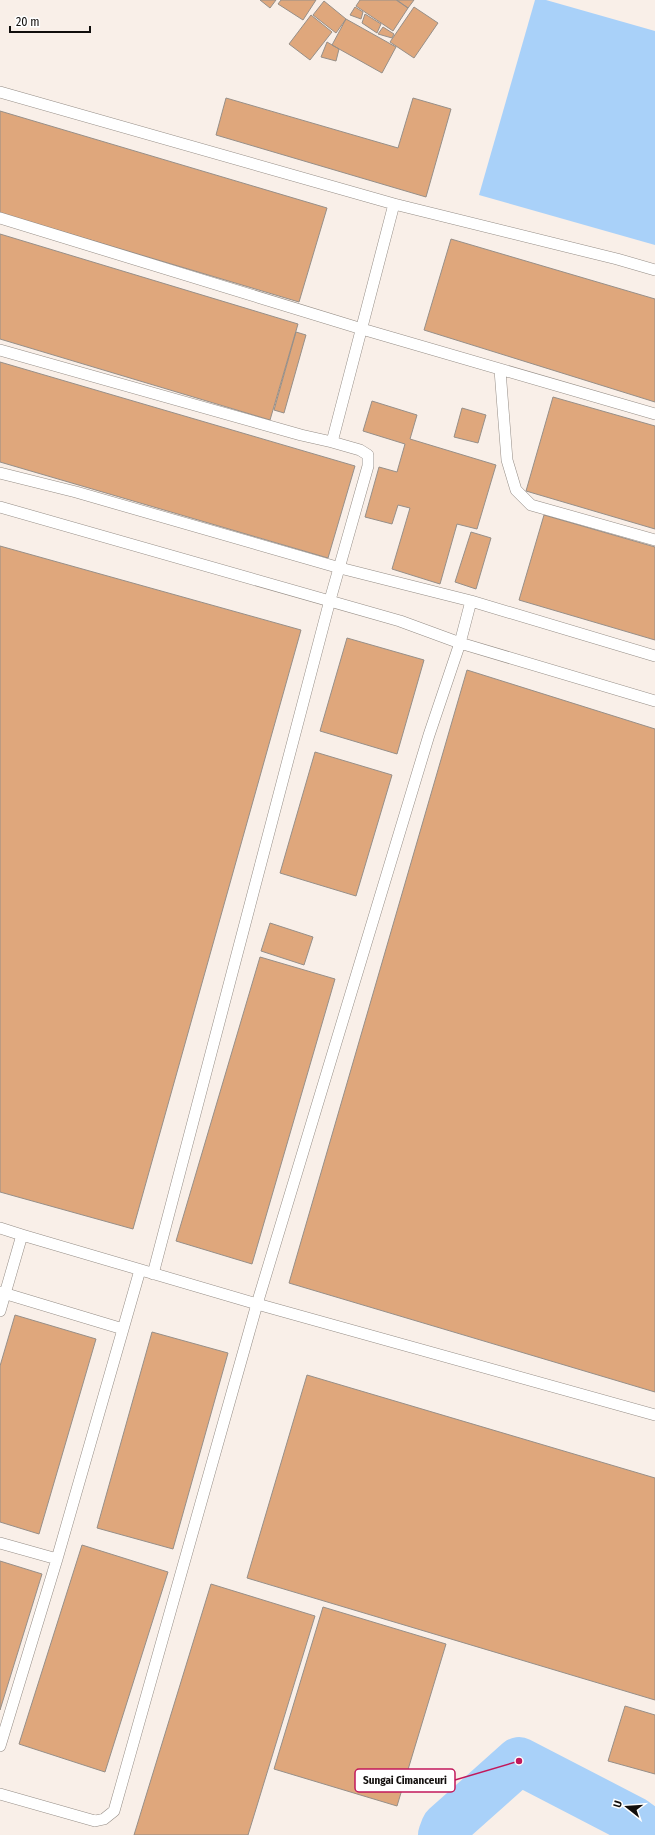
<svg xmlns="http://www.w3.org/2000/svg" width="655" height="1835" font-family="'Fira Sans Condensed',sans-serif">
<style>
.water{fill:#a9d1f9}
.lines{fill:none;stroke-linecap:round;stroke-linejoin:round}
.river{stroke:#a9d1f9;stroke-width:48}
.building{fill:#dfa77c;stroke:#978f88}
.lane-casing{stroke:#958d86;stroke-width:12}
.lane{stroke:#fff;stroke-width:11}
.leader{fill:none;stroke:#c2185b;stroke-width:1.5}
.callout-dot{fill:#c2185b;stroke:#fff;stroke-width:1.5}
.callout{fill:#fff;stroke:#c2185b;stroke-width:1.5}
.callout-label{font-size:11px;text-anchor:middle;font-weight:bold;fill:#110e0c}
</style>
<rect width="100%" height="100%" fill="#f9efe8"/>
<path class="water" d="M535 0H546L655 31V245L479 195Z"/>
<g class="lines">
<path class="river" d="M442 1835 445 1827 519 1761 633 1820 654 1835"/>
</g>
<path class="building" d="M260 0H276L270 8Z
M281 0H316L303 20 278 4Z
M360 0H396L408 8 393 31 356 6Z
M397 0H414L408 8Z
M324 1 346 19 336 33 313 15Z
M355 7 363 12 361 19 350 15Z
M414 7 438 23 414 58 390 42Z
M365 14 381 24 377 33 362 23Z
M311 15 332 32 310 60 289 44Z
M346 19 396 47 382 73 332 45Z
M383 27 394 34 392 38 378 34Z
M327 42 339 49 336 61 321 57Z
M226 98 398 148 413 98 451 109 426 197 216 135Z
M0 111 327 208 299 302 0 213Z
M0 234 298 324 270 420 0 339Z
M451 239 655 299V402L424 330Z
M296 332 306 335 284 413 274 410Z
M0 362 355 466 328 558 0 462Z
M553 397 655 426V529L526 491Z
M372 401 417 415 410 439 496 465 477 529 457 524 440 584 392 569 410 508 398 505 392 524 365 517 379 467 397 472 405 444 363 431Z
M462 408 486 415 478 443 454 437Z
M544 515 655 547V640L519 600Z
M471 532 491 538 476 589 455 582Z
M0 546 301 630 133 1229 0 1192Z
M347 638 424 660 397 754 320 731Z
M467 670 655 729V1392L289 1283Z
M315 752 392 775 356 896 280 873Z
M270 923 313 937 304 965 261 951Z
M260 957 335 979 252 1264 176 1241Z
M15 1315 96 1339 39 1534 0 1522V1366Z
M152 1332 228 1353 173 1549 97 1528Z
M307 1375 655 1478V1700L247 1578Z
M82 1545 168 1572 105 1772 19 1744Z
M0 1561 42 1574 0 1710Z
M211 1584 315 1616 248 1835H134Z
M323 1607 446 1644 397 1806 274 1769Z
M625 1706 655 1715V1774L608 1761Z"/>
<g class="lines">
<defs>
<path id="lane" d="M0 92 394 204 617 259 655 270
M0 218 362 329 655 414
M0 350 301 435 332 442 394 204
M500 370 507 460 516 490 531 505 655 540
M0 473 76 492 340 568 471 601 655 656
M0 507 400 621 460 643 655 701
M0 1228 22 1235 0 1311
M22 1235 257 1304 655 1415
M153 1274 330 600 368 466V455L360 450 332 442
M0 1292 123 1329
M0 1543 57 1559
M0 1746 57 1559 140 1270
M0 1794 95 1821 104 1819 114 1811 257 1304 429 735 460 643 471 601"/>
</defs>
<use href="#lane" class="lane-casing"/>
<use href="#lane" class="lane"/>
</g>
<path class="leader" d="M519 1761L455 1780"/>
<circle class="callout-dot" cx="519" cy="1761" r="4"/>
<rect class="callout" x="355" y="1769" width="100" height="23" rx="4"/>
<g class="callout-label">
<text x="405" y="1784">Sungai Cimanceuri</text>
</g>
<g transform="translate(627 1807) rotate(287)" stroke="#ffffff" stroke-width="3" paint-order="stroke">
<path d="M0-3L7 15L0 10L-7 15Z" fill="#110e0c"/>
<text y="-6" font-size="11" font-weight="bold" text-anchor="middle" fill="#110e0c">U</text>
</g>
<path d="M10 26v6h80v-6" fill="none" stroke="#110e0c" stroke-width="2"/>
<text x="16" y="26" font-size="12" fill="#110e0c" stroke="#ffffff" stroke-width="3" paint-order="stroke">20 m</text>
</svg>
